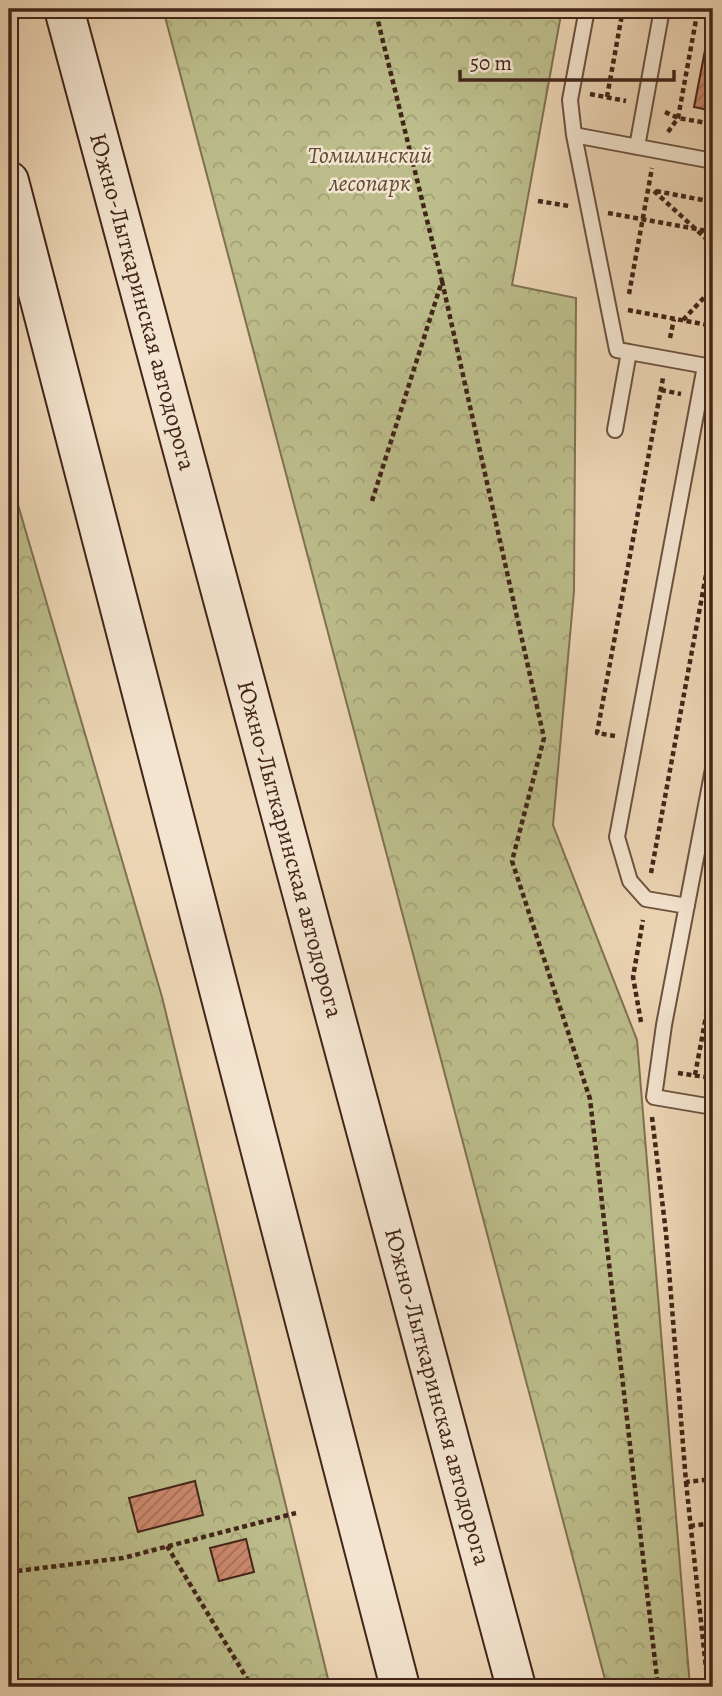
<svg xmlns="http://www.w3.org/2000/svg" width="722" height="1696" font-family="Alegreya,serif">
<style>
.forest{fill:url(#forest-crowns);stroke:#7f7152;stroke-width:2}
.building{fill:url(#building-hatch);stroke:#422519;stroke-width:2}
.lines{fill:none;stroke-linecap:round;stroke-linejoin:round}
.service-casing{stroke:#6d5140;stroke-width:18}
.secondary-casing{stroke:#422519;stroke-width:42}
.path{stroke:#422519;stroke-width:4.5;stroke-dasharray:5 3.5;stroke-linecap:butt}
.service{stroke:#f3e4cf;stroke-width:14}
.secondary{stroke:#f3e4cf;stroke-width:38}
.labels{text-anchor:middle;dominant-baseline:central;stroke-width:5;stroke-linejoin:round;paint-order:stroke}
.park-label{font-size:24px;font-style:italic;fill:#604b36;stroke:#f3e4cf}
.street-label{font-size:24px;fill:#422519;stroke:#f3e4cf}
</style>
<defs>
<pattern id="forest-crowns" width="20" height="18" patternUnits="userSpaceOnUse" patternTransform="scale(1.75)"><rect width="20" height="18" fill="#bcbd8b"/><path d="M2 6a3 3 0 1 1 6 0M12 15a3 3 0 1 1 6 0" fill="none" stroke="#a3a277"/></pattern>
<pattern id="building-hatch" width="6" height="6" patternUnits="userSpaceOnUse" patternTransform="scale(1.75)"><rect width="6" height="6" fill="#cd896e"/><path d="M-1 1l2-2M0 6l6-6M5 7l2-2" fill="none" stroke="#a8705a"/></pattern>
</defs>
<rect width="100%" height="100%" fill="#edd6b5"/>
<filter id="stains"><feTurbulence type="fractalNoise" baseFrequency=".00286" numOctaves="4"/><feColorMatrix values="0 0 0 0 .2 0 0 0 0 .09 0 0 0 0 .02 0 0 0 .5 -.17"/></filter>
<radialGradient id="worn" r=".72"><stop offset=".6" stop-color="#630" stop-opacity="0"/><stop offset="1" stop-color="#630" stop-opacity=".3"/></radialGradient>
<path class="forest" d="M163 9H562L512 285 576 298 574 591 553 825 637 1040 690 1687H607Z
M9 474 162 997 330 1687H9Z"/>
<path class="building" d="M713 9V111L694 107Z
M195 1481 203 1515 138 1532 129 1498Z
M246 1539 254 1572 219 1581 210 1548Z"/>
<g class="lines">
<defs>
<path id="service" d="M587 9 570 100 574 135 617 350 629 352
M574 135 713 161
M637 147 662 9
M615 430 629 352 712 367
M713 769 664 1025 654 1097 713 1107
M687 906 646 899 630 881 617 837 705 366"/>
<g id="secondary">
<path id="s1" d="M64 9 516 1687"/>
<path d="M9 181 400 1687"/>
</g>
</defs>
<use href="#service" class="service-casing"/>
<use href="#secondary" class="secondary-casing"/>
<path class="path" d="M590 94 626 101
M607 97 623 9
M665 112 678 118 713 124
M668 132 678 118 698 9
M654 191 713 245
M656 191 713 202
M538 201 569 206
M608 213 713 232
M442 281 544 738 512 861 590 1099 658 1687
M629 294 652 168
M628 310 713 326
M683 320 713 288
M670 338 674 319
M661 390 681 394
M372 501 442 281 375 9
M615 736 597 733 663 378
M651 873 713 537
M641 1022 633 977 643 920
M678 1073 713 1078
M695 1075 713 979
M652 1117 666 1233 686 1482 713 1479
M686 1482 708 1687
M690 1526 713 1523
M167 1546 252 1687
M9 1572 123 1558 296 1513"/>
<use href="#service" class="service"/>
<use href="#secondary" class="secondary"/>
</g>
<g class="labels">
<g class="park-label">
<text x="370" y="155">Томилинский<tspan x="370" dy="28">лесопарк</tspan></text>
</g>
<g class="street-label">
<text stroke="none"><textPath href="#s1" startOffset="303">Южно-Лыткаринская автодорога</textPath></text>
<text stroke="none"><textPath href="#s1" startOffset="870">Южно-Лыткаринская автодорога</textPath></text>
<text stroke="none"><textPath href="#s1" startOffset="1437">Южно-Лыткаринская автодорога</textPath></text>
</g>
</g>
<rect width="722" height="1696" fill="none" stroke="#edd6b5" stroke-width="35"/>
<rect x="10" y="10" width="701" height="1675" fill="none" stroke="#422519" stroke-width="3.5"/>
<rect x="18" y="18" width="687" height="1661" fill="none" stroke="#422519" stroke-width="2"/>
<path d="M460 70v10h214v-10" fill="none" stroke="#422519" stroke-width="3.5"/>
<text x="470" y="70" font-size="21" fill="#422519" stroke="#f3e4cf" stroke-width="5" paint-order="stroke">50 m</text>
<rect width="100%" height="100%" filter="url(#stains)"/>
<rect width="100%" height="100%" fill="url(#worn)"/>
</svg>
